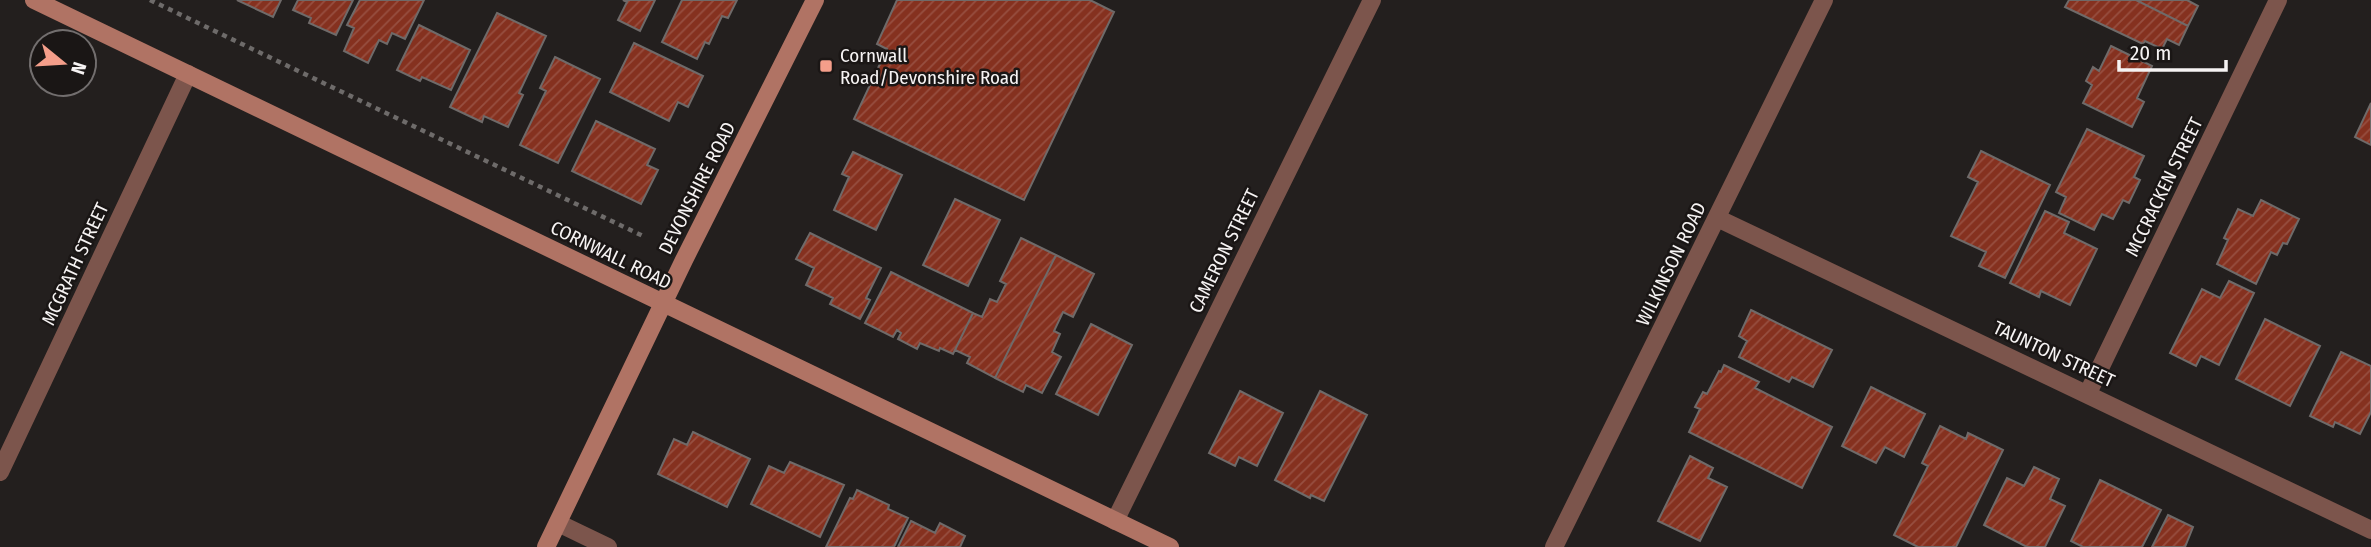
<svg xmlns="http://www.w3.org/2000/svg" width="2371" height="547" font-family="'Fira Sans Condensed',sans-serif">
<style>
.building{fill:url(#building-hatch);stroke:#6f6a69;stroke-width:2}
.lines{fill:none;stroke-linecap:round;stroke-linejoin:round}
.path{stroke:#6e6b6a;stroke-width:4.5;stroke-dasharray:5 5;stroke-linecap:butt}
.lane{stroke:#7c554c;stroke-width:18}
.street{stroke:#7c554c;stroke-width:18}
.secondary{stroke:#b07364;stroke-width:18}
.poi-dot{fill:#f49e8a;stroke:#1a1615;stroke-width:2.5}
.labels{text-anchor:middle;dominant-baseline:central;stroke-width:5;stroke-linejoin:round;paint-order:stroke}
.poi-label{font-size:19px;fill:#f6f3f3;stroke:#1a1615;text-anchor:start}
.street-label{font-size:19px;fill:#f6f3f3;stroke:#1a1615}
</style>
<defs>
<pattern id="building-hatch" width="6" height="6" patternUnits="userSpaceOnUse" patternTransform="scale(1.75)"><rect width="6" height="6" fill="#85311f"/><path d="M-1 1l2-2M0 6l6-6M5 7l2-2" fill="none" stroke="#974f40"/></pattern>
</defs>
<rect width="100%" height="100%" fill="#231f1e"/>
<path class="building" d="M237 0H281L273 17Z
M298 0H353L336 35 309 23 311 18 293 10Z
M360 0H424L405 39 392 33 387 44 379 40 368 63 344 51 354 28 347 25Z
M623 0H655L640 31 618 20 627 2Z
M682 0H737L728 18 722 16 709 44 705 42 697 59 662 42Z
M897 0H1090L1114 12 1024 200 854 119 887 49 877 44Z
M2069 0H2136L2188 26 2179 45 2167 39 2162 49 2145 41 2143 44 2065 7Z
M2136 0H2187L2198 6 2188 26Z
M497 13 546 36 519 93 523 95 508 127 484 116 482 122 450 107Z
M419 25 470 50 451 90 422 77 420 81 397 70Z
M634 43 703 76 688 107 678 102 669 121 610 92Z
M2111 46 2152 66 2137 98 2144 102 2132 127 2083 103 2092 85 2086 81 2093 67 2099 71Z
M555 57 600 79 558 163 520 145 546 91 540 88Z
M2371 103V145L2355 137Z
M596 121 655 149 647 165 658 170 641 204 572 171Z
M2087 129 2144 156 2134 177 2140 180 2129 203 2123 200 2113 219 2102 214 2094 230 2059 213 2066 197 2056 192Z
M1981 151 2050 185 2005 278 1979 266 1986 252 1951 236 1978 182 1968 177Z
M853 152 902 175 876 230 834 210 849 177 842 174Z
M955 199 1000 220 968 286 923 265Z
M2261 200 2299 219 2287 244 2283 243 2277 255 2271 252 2256 284 2217 264 2228 240 2224 238 2238 209 2253 216Z
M2045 211 2069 222 2064 233 2097 249 2070 305 2041 291 2039 297 2010 283Z
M810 233 881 268 866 298 870 300 860 319 830 304 833 298 806 285 814 268 796 259Z
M1021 238 1056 255 995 378 967 363 970 357 955 350 973 313 982 317 990 299 997 302 1006 284 1000 281Z
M1056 255 1094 274 1073 317 1063 312 1054 331 1060 334 1052 352 1061 357 1042 393 1026 385 1023 392 995 378Z
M891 272 973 313 953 354 940 348 939 351 920 343 917 349 898 339 901 333 897 330 893 337 865 323Z
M2229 281 2254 293 2219 365 2201 356 2196 366 2170 353 2202 289 2220 298Z
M1751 310 1832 350 1813 387 1792 377 1789 382 1739 357 1747 341 1739 336Z
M2265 319 2320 346 2290 406 2236 379Z
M1091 324 1132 345 1098 415 1056 394Z
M2341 352 2371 366V412L2360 434 2335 422 2333 427 2310 416Z
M1724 365 1759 382 1755 388 1832 427 1802 488 1689 432 1700 409 1695 407 1703 392 1707 394 1719 371 1721 372Z
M1871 387 1925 414 1904 457 1885 447 1876 463 1842 446Z
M1240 391 1283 413 1257 466 1239 457 1235 466 1209 453Z
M1320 391 1367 415 1324 501 1311 495 1310 498 1275 480Z
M1940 426 1966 439 1968 433 2003 450 1956 547H1918L1894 535 1928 466 1922 463Z
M693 432 750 459 727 507 658 474 674 439 687 445Z
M1690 456 1713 468 1708 478 1727 487 1700 541 1658 521Z
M790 462 844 485 820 537 751 504 769 466 784 473Z
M2034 467 2059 479 2050 499 2065 506 2045 547H2027L1984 525 2007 478 2024 486Z
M2100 480 2161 510 2142 547H2083L2071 541Z
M857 490 889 505 888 509 908 518 894 547H826L850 498 853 499Z
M2168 515 2193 527 2185 547H2152Z
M911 521 935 533 940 523 965 536 960 547H898Z"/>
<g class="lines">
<path class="path" d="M150 0 643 236"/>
<path class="lane" d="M558 523 608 547"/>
<path class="street" d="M1717 218 2371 530
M2088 393 2278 0
M0 472 188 74
M1115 521 1372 0
M1554 547 1824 0"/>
<path class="secondary" d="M34 0 1170 547
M546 547 684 260 815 0"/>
</g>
<rect class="poi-dot" x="819" y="59" width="14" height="14" rx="3.5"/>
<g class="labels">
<g class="poi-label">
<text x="840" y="55">Cornwall<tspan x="840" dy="22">Road/Devonshire Road</tspan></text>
</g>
<g class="street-label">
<text transform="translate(2164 187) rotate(-64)">MCCRACKEN STREET</text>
<text transform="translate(697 188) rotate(-63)">DEVONSHIRE ROAD</text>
<text transform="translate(1224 251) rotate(-64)">CAMERON STREET</text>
<text transform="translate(611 255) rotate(26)">CORNWALL ROAD</text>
<text transform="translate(75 264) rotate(-65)">MCGRATH STREET</text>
<text transform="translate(1671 264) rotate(-64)">WILKINSON ROAD</text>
<text transform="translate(2054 354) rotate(25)">TAUNTON STREET</text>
</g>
</g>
<g transform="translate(63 63) rotate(108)"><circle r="33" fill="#1a1615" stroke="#726e6e" stroke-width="2"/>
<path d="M0-5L12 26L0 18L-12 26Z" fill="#f49e8a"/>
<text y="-10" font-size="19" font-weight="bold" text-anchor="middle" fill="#f6f3f3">N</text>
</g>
<path d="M2119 60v10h107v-10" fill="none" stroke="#f6f3f3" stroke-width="3.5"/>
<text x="2130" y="60" font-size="21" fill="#f6f3f3" stroke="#1a1615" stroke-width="5" paint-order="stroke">20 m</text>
</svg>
